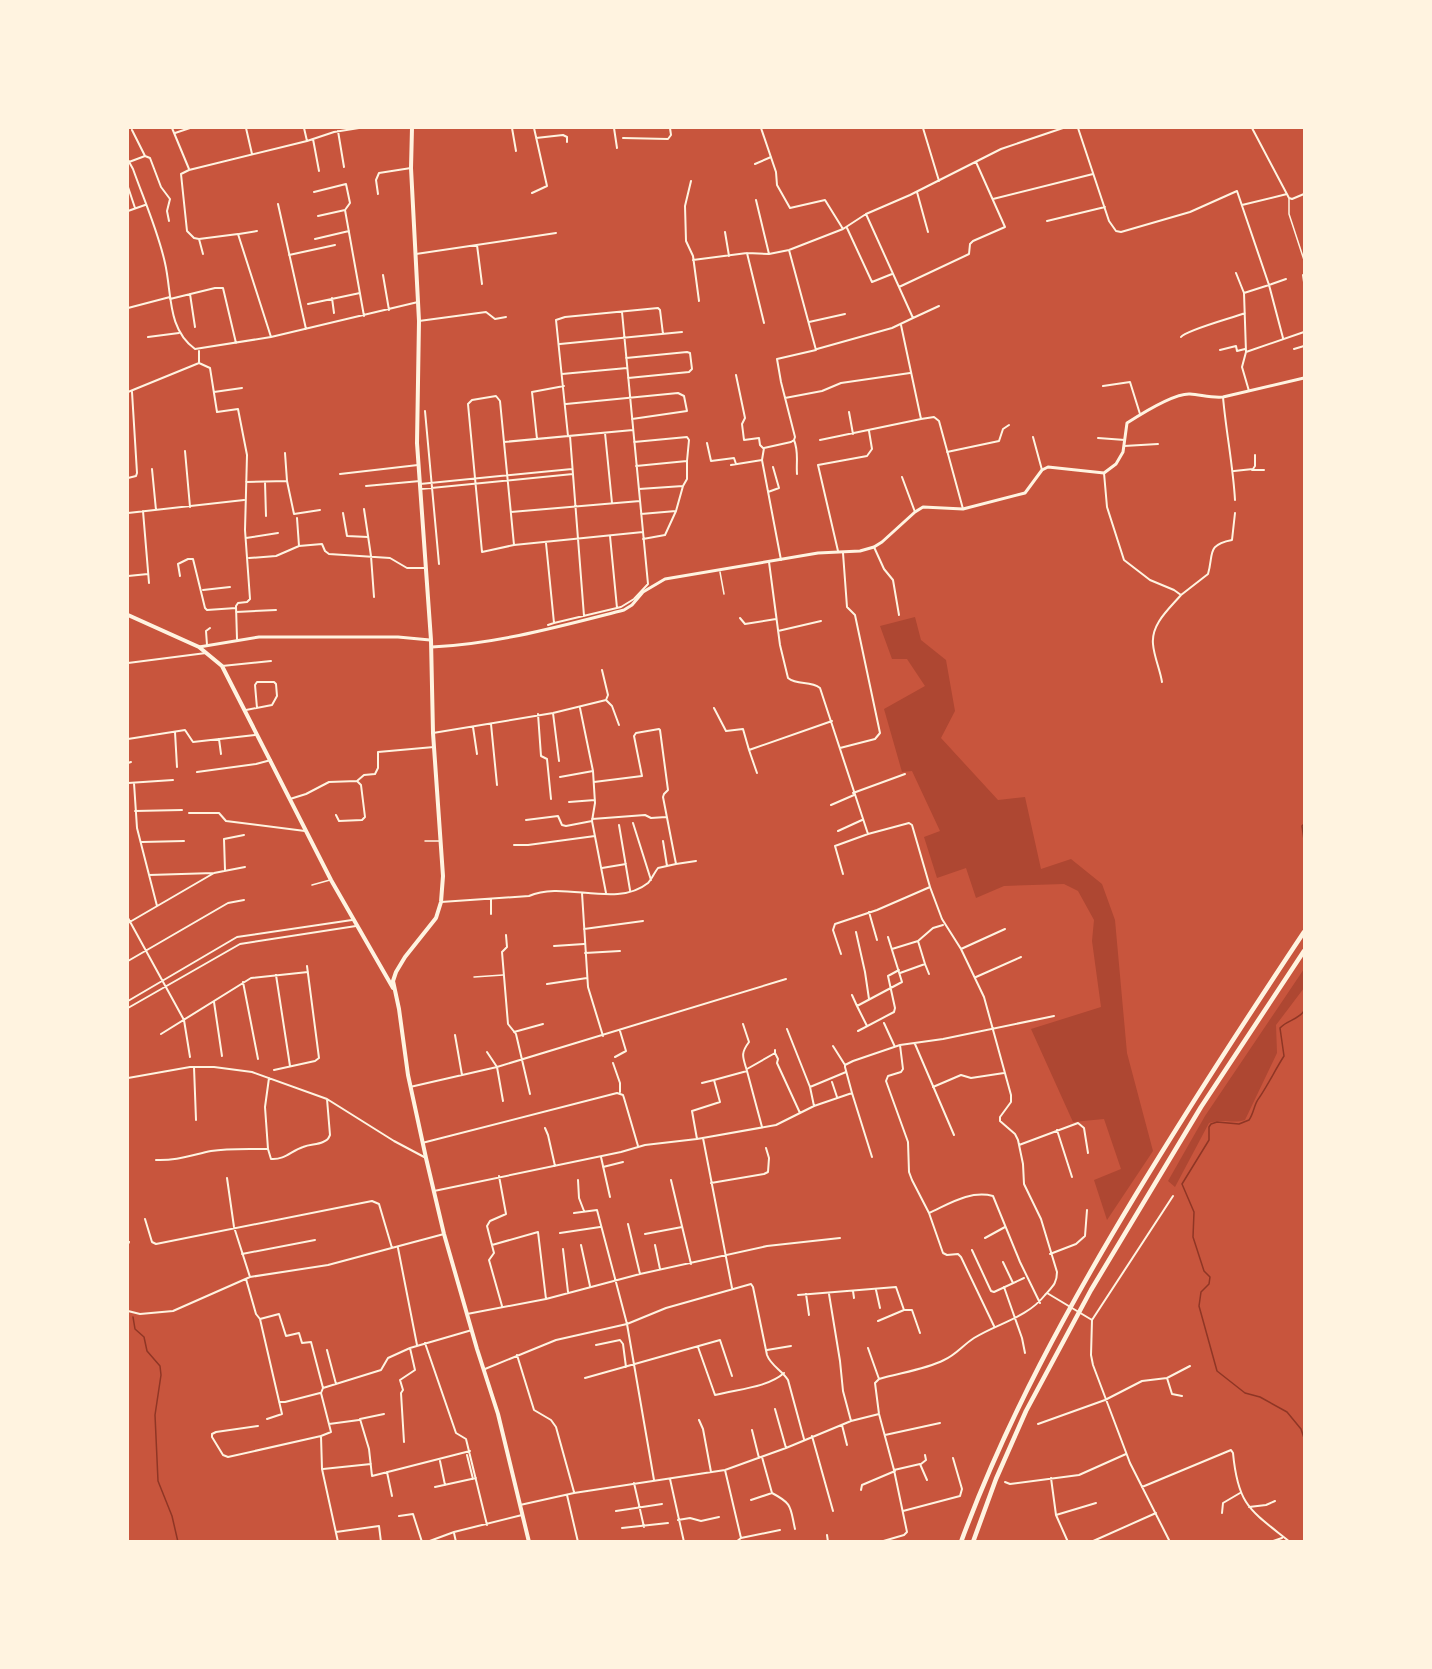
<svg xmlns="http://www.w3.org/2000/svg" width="1432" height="1669" font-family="Roboto,sans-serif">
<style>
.green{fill:#ae4732}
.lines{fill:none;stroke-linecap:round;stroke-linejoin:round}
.stream{stroke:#8f3625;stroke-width:1.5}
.service{stroke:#fff3e0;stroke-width:1.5}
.minor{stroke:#fff3e0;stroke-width:2}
.tertiary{stroke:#fff3e0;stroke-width:3}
.secondary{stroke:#fff3e0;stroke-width:4}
.motorway{stroke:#fff3e0;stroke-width:4.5}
</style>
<rect width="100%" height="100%" fill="#c8553d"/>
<path class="green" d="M915 617 921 640 946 660 955 711 941 738 998 800 1025 797 1041 869 1071 859 1102 884 1115 920 1127 1053 1153 1151 1107 1220 1094 1180 1121 1169 1104 1119 1073 1122 1031 1029 1101 1007 1092 941 1094 920 1078 891 1064 884 1004 886 976 898 966 868 937 878 924 837 940 831 912 771 902 772 884 709 925 686 907 659H892L880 626Z
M1304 969V988L1276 1025 1277 1053 1245 1120C1232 1124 1224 1118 1209 1123L1175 1187 1168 1181 1205 1116Z"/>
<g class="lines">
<path class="stream" d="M1304 824 1302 826 1304 840
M1304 1011C1298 1020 1287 1020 1280 1028L1284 1056C1275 1070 1268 1085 1259 1098 1254 1104 1254 1113 1249 1120L1239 1124 1217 1122 1211 1124 1209 1127V1140L1182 1184 1194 1212 1193 1237 1204 1271 1210 1277 1209 1284 1201 1292 1199 1306 1217 1371 1245 1393 1260 1397 1287 1412 1301 1429 1304 1438
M128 1304V1305
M133 1317 135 1329 144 1337 147 1351 160 1366 161 1375 155 1415 158 1481 172 1516 178 1542"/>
<path class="service" d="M1289 199V214L1304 260
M720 572 724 594
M425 841H439
M312 885 330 880
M474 977 503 975"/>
<path class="minor" d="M172 128 189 169
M246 128 252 154
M304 128 307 141
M512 128 516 151
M614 128 617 148
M761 128 776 172 777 185 790 208 825 200 843 229
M923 128 939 181
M1078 128 1109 221 1116 231 1121 232 1190 212 1237 191 1269 285 1244 293 1246 352 1242 367 1249 391
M1252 128 1289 198 1292 199 1304 194
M132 130 145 156
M338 131 344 167
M175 133 190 128
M536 138 563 135 567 137V142
M623 138 668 139 671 135 670 128
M313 139 319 171
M128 160 133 169C144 200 158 231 165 263 172 293 167 329 195 349L271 337 418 302
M129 162 145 156 150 158 161 187 170 199 167 211 169 221
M755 164 771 157
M691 181 685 206 686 241 693 256 699 301
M128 187 135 208
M314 192 346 184 350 203 345 210 364 316
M917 192 928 232
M532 193 547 186 534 128
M378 194 376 180 379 173 411 168
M993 199 1093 174
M756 200 769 254
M278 204 306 329
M1242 205 1287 194
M128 211 145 205
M318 216 345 210
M1047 221 1105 207
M847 228 872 282 892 274
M725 232 729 256
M239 234 257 231
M199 239 203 254
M315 239 349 231
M477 245 482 284
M747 253 764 323
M416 254 556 233
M289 255 335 245
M693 260 747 253 769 254 789 250 843 229 866 214 910 195 1001 149 1063 128
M1236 273 1244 293
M383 275 389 310
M1304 275H1303L1304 282
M899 287 969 254 970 244 973 241 1005 227 976 162
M190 294 195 327
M332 298 334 313
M170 299 215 288H223L236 343
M308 304 360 293
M128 308 170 297
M913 318 939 306
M419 321 486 312 495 319 506 317
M809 322 845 314
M148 337 179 333
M271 337 238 234 199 239 194 238 187 231 181 174 189 170 307 141 334 132 359 128
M1181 337C1186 330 1232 318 1245 313
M1283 338 1269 285 1286 279
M560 344 682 332
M817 349 892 328 913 318 866 214
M1294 349 1304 346
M1220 350 1236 346 1237 351 1245 349
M199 351V363
M1246 352 1304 332
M626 358 687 352 690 353 692 369 689 372 628 378
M562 374 627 368
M736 375 745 418 742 424 744 440 759 438 760 445 763 448
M1103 386 1130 382 1140 414
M128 392 199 363 210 368 217 412 238 409 247 455 245 530 250 599 247 602 238 603 236 606 237 639
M214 392 242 388
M1223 397C1226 432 1233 465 1235 500
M785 398 822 391 841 383 910 373
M566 404 678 393 684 396 687 411 632 419
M425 411 439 564
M849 412 853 434
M921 419 934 417 939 421 963 509
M605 433 612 503
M568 436 556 320 565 317 658 308 660 310 663 334
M570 436 584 616
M1033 437 1042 470
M1098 438 1125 440
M537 439 532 392 564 386
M794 440C799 452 796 462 797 474
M820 440 921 419 901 325
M504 442 633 430
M634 442 687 437 689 440 687 461 636 466
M707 443 711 461 734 458 736 464
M1124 446 1158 444
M185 451 190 507
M947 452 999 441 1003 429 1009 425
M731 465 762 460
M152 469 156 510
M1252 470H1264
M1234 471 1253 469 1255 466V455
M1104 473 1107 507 1124 560 1150 580 1174 590 1181 595 1208 574C1214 554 1206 545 1232 540L1235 513
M340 474 418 465
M902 477 915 512
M128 478 136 476 137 473 132 392
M287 481 294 514 320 510
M246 482 287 481 285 453
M265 482 266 516
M420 484 572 469
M366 486 420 481
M683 486 687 479V461
M421 489 573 474
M639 489 683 486 676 511 641 514
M768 492 779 488 773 467
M364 509 371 556 374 597
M143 511 149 583
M511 512 640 501
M128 513 244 500
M343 513 347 536 368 537
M297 518 299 546
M610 536 617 608
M246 538 278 533
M643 539 665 535 676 511
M546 543 554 623 548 625
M514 545 500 401 496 396 472 400 468 404 482 552 514 545 643 532
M874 547 884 569 893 580 899 615
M838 551 818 465 867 456 872 449 869 431
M249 558 276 556 299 546 322 544 325 551 329 554 390 558 407 568H425
M781 560 762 460 764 448 791 442 794 440 795 437 781 382 777 359 816 350 789 250
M769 562 780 645 788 678C798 686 810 680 820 688L868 834 909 823 912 825 930 887 942 919 961 949 984 997 1011 1095V1102L1000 1117V1121L1015 1134 1018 1140 1023 1164 1024 1184 1041 1219 1057 1272C1057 1284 1052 1287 1045 1295 1027 1318 998 1323 974 1338 963 1345 956 1355 944 1360 926 1369 905 1372 886 1377L879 1379 875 1383 879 1414 894 1470 907 1532 904 1535 880 1542
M128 576 148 574
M180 576 178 564 188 559H193L205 608 207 610 236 608
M203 590 230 587
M236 612 276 610
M740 618 745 624 776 619
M554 623 621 607 634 599 648 584 622 312
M778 631 821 621
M207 645 206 631 210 628
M128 663 206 653
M222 666 271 661
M1162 682C1160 669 1154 657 1153 644 1151 624 1169 609 1181 595
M606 700 612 706 619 725
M580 708 593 771 595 803 592 821 606 893
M714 708 726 731 743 729 749 750 832 721
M246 710 272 705 277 696 276 684 274 682H257L255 685 257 708
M553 713 559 761
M538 714 541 756 547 759 551 799
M491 724 497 785
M473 727 477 754
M175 732 177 767
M433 733 553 713 606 700 608 695 602 670
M128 739 185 730 193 742 255 735
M219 739 221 754
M840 748 875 739 880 733 855 615 847 607 843 553
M749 750 757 773
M128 763 131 762
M197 772 256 764 271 760
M560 777 593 771
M594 782 642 776 634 736 636 733 659 729 660 730 668 790 664 794 663 797 676 864 667 866
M128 783 173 780
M134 783 137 828 157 906
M853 793 905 774
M290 799 306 794 329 782 357 781 364 775 375 774 378 768V752L434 747
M569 802 595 800
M831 805 854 795
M135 811 182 810
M189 813H219L226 821 305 831
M336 815 339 821 362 820 365 817 361 785 357 781
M592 819 645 815 651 818 666 817
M526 820 558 816 562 825 566 826 592 821
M633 823 651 880
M619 825 630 890
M838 831 862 820
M142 842 184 841
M514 845H528L595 836
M676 864 696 861
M602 868 626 864
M225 870 224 839 244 835
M843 874 835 846 868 834
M149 875 214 873 245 867
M582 893 588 987 603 1036
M441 902 529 896C563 880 616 909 648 883 652 879 654 873 658 868L667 866 663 841
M869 912 877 940
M491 914V899
M128 918 184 1020 190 1057
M128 923 214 873
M584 929 643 921
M856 932 865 972 869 999
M506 935 507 947 502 952 508 1024 516 1034 530 1094
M554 946 584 944
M892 949 918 941
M961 949 1005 929
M585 953 620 951
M841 954 833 930 835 924 877 910 930 887
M128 961 228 903 244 900
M925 964 929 974
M900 973 925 964 918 941 933 928 943 925
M276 975 290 1066
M976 977 1021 957
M243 982 258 1059
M547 984 587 978
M852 995 857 1006
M128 1001 237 937 352 920
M214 1002 222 1056
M128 1008 240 944 356 926
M884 1023 895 1047
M743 1024 749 1042C740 1054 743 1057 747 1071
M867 1026 857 1006 902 982 888 937
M787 1029 810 1087 814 1106
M858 1031 894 1012 895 1008 888 976 899 970
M514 1032 543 1024
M161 1034 251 978 308 972
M455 1035 462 1075
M915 1044 954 1135
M900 1045 903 1069 901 1072 888 1076 886 1081 908 1142 909 1172 912 1180 929 1213 943 1253 947 1255 958 1254 961 1257 994 1326
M833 1046 845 1065
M487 1052 497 1067 503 1101
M775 1053 778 1059 777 1063 800 1113
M615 1057 626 1051 620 1031
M613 1063 620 1083V1092
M194 1067 196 1120
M747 1069 775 1053V1050
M274 1070 315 1061 319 1058 307 966
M128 1078 190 1067H214L252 1072 327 1099 394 1141 426 1158
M714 1080 747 1071 762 1127
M832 1082 837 1097
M410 1087 497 1067 786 979
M810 1087 846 1072
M933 1087 961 1075 971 1078 1004 1073
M852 1093 872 1157
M545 1128 548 1135 555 1166
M1057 1130 1072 1177
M703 1138 732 1288
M697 1139 692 1111 720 1102 714 1080 702 1083
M422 1143 617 1093 623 1095 624 1098 638 1146
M1019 1145 1078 1123 1084 1128 1088 1153
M268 1149 265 1107 269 1078
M601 1157 610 1197
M156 1160C175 1161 192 1155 211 1151 228 1148 251 1149 268 1149L271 1159C285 1160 291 1151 303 1147 310 1144 317 1145 323 1142 328 1140 328 1139 330 1135L327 1099
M603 1167 623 1162
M499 1176 506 1214 490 1221 487 1226 494 1253 489 1260 502 1306
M227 1178 234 1227 250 1277
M578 1180 579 1198 584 1211
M671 1180 691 1264
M711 1183 764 1174 768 1172 769 1158 766 1148
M434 1191 621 1152 645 1145 697 1139 776 1125 814 1106 852 1093 845 1067V1065L853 1061 900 1045 943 1039 1054 1016
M574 1213 597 1210 627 1324 654 1480
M929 1213C949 1204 970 1190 993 1196L1020 1262 1040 1303
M145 1219 152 1242 156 1244 372 1201 379 1204 392 1248
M628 1224 640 1274
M560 1233 600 1227
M645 1234 682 1227
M985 1238 1005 1227
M128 1244 129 1242
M492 1245 538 1232 546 1299
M581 1245 590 1286
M655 1245 660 1269
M398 1248 417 1345
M563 1249 568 1292
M972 1250 991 1291 994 1292 1024 1278
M242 1254 315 1240
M1050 1254 1076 1244 1085 1236 1087 1210
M1003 1262 1013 1283
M246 1279 256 1314 260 1319
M1004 1287 1022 1338 1025 1353
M876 1290 880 1308
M853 1291 854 1298
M1047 1293 1092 1320
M806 1294 809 1315
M829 1294 840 1361 843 1391 851 1421
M798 1295 896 1287 904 1310H912L920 1333
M128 1311 140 1314 173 1311 250 1277 328 1265 444 1234
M467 1314 546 1299 640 1274 767 1246 840 1238
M878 1321 904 1310
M425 1343 456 1433 466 1439 487 1525
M596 1345 620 1340 623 1344 626 1367
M698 1347 715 1395C737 1389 767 1388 784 1373
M868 1348 879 1379
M327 1350 336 1384
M767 1350 791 1346
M517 1355 534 1410 551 1420 556 1427 574 1492
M485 1369 556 1340 627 1324 666 1308 751 1284 753 1287 767 1355C771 1366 782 1370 788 1380L804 1439
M585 1378 720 1340 732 1376
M1167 1378 1172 1394 1182 1396
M279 1402H285L320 1393
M775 1409 786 1448
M384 1414 360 1419 369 1449 372 1476 470 1451
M267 1419 282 1414 260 1319 279 1314 286 1336 299 1333 302 1343 311 1342 323 1388
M699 1420 703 1429 711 1472
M329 1424 359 1420
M1038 1424 1105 1400 1142 1381 1167 1378 1190 1366
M842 1425 847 1445
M258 1426 216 1432 212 1434V1437L223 1455 228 1457 321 1436
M752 1430 759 1458
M885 1435 940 1423
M812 1436 833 1511
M404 1442 401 1393 403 1390 400 1380 415 1370 410 1348
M467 1455 473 1479
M762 1457 772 1493C793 1504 790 1507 795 1529
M440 1461 445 1485
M921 1464 926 1460 925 1455
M323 1469 371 1464
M725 1470 741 1538
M894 1470 920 1464 927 1480
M387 1472 392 1496
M1051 1478 1056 1515 1068 1542
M670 1479 684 1542
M1005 1482 1010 1484 1079 1475 1126 1454
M634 1483 644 1527
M435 1487 476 1478
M1142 1487 1231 1450 1233 1453C1238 1506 1250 1510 1290 1542
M861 1490 862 1485 895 1471
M567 1495 578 1542
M751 1500 772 1493
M520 1505 574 1493 725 1470 786 1448 851 1421 879 1414
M1249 1507 1266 1505 1275 1501
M616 1511 662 1504
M903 1511 960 1496 962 1489 953 1458
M1222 1513 1223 1503 1240 1493
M1056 1515 1096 1503
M399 1516 413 1514 422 1542
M678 1520 690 1518 701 1521 719 1517
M622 1528 668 1523
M336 1532 379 1526 381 1542
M454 1533 456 1542
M827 1535 828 1542
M338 1542 322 1469 321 1436 331 1432 321 1393 323 1388 381 1370 388 1358 410 1348 472 1330
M427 1542 454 1532 522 1515
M736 1542 741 1538 780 1530
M1091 1542 1156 1513
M1170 1542 1130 1463 1093 1365 1091 1355 1092 1320 1173 1196
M1270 1542 1282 1538"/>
<path class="tertiary" d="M199 647 259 637H398L430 640
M432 647C497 644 561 626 624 610L632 605 643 592 665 579 818 553 860 551 874 547 882 542 915 512 923 507 963 509 1025 493 1042 470 1048 467 1104 473 1116 464 1123 452 1127 423C1141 414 1174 393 1190 394 1202 395 1211 398 1223 397L1304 378"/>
<path class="secondary" d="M412 128 411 168 419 321 417 443 431 640 433 733 443 876 441 902 436 918 405 957 396 972 393 981 399 1009 408 1075 426 1158 444 1234 477 1349 498 1414 529 1542
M128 615 199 647 222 666 331 880 393 988"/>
<path class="motorway" d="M961 1542C1006 1420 1068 1307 1135 1196 1189 1107 1246 1019 1304 932
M973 1542 996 1479 1026 1411 1091 1290 1201 1107 1304 951"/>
</g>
<rect width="1432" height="1669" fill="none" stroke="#fff3e0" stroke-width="258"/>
</svg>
